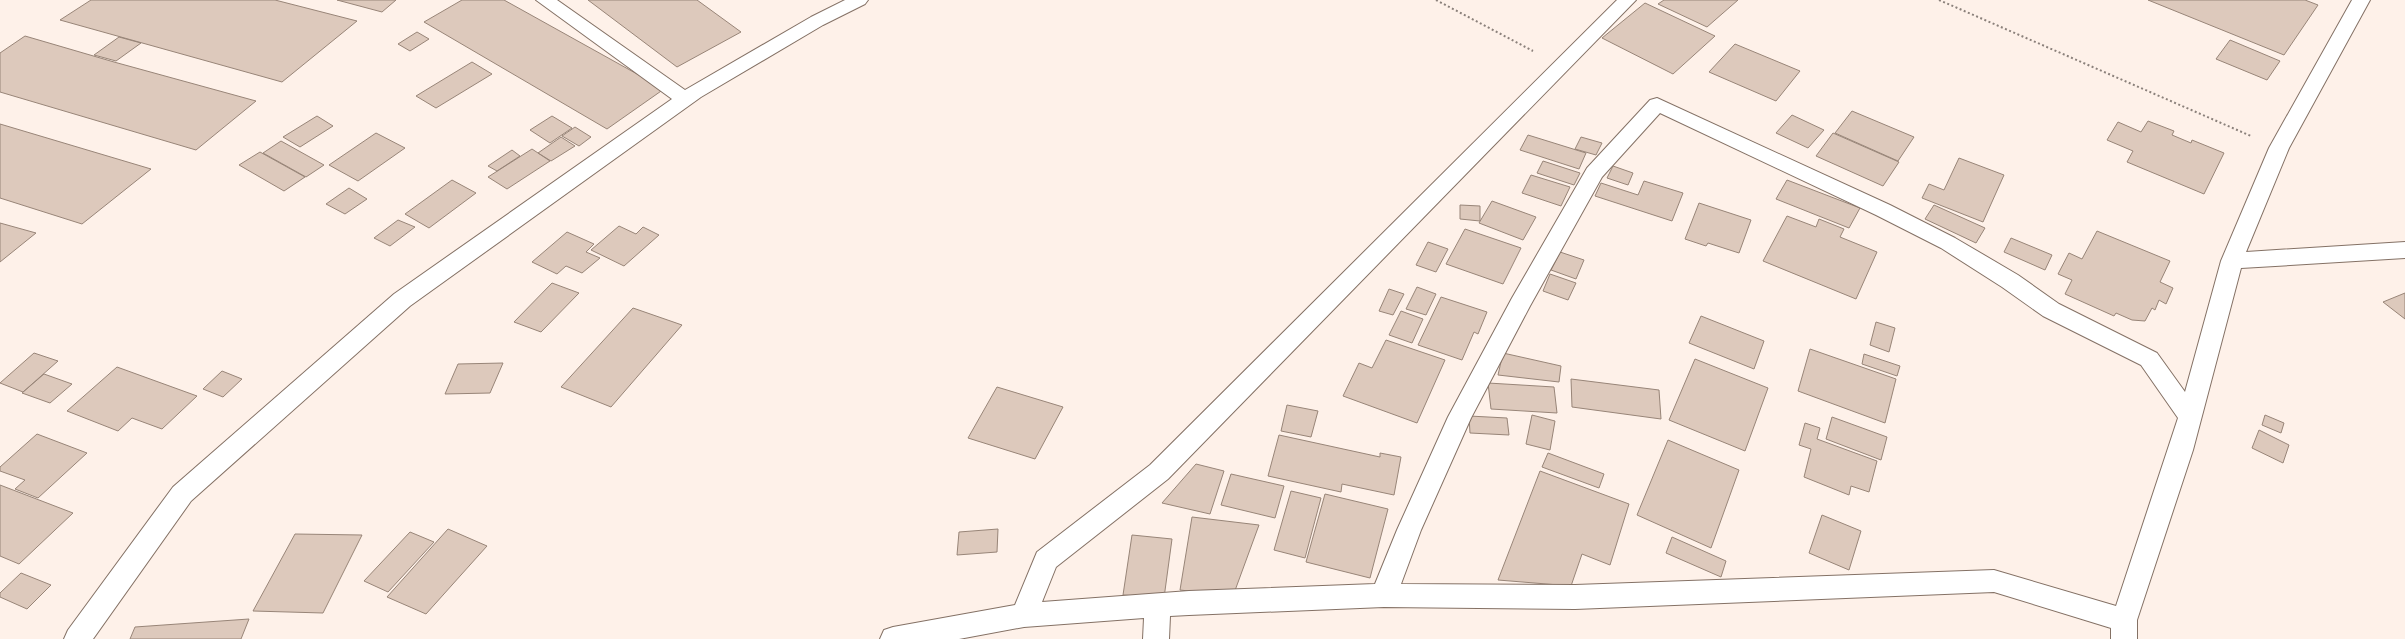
<svg xmlns="http://www.w3.org/2000/svg" width="2405" height="639" font-family="'Source Sans 3',sans-serif">
<style>
.building{fill:#ddc9bc;stroke:#988578}
.lines{fill:none;stroke-linecap:round;stroke-linejoin:round}
.minor-casing{stroke:#847165;stroke-width:2}
.path{stroke:#8b817b;stroke-width:2;stroke-dasharray:2 2.5;stroke-linecap:butt}
.minor{fill:#fff;fill-rule:evenodd}
</style>
<rect width="100%" height="100%" fill="#fef1e9"/>
<path class="building" d="M91 0H275L357 21 282 82 60 20Z
M337 0H396L382 12Z
M462 0H504L664 89 607 129 424 22Z
M588 0H697L741 32 677 67Z
M1664 0H1738L1707 27 1658 4Z
M2148 0H2305L2318 5 2284 55Z
M1645 3 1715 36 1673 74 1602 38Z
M417 32 429 39 410 51 398 44Z
M25 36 114 62 256 101 196 150 0 92V53Z
M119 37 141 43 116 61 94 55Z
M2230 40 2280 61 2267 80 2216 59Z
M1735 44 1800 71 1776 101 1709 72Z
M472 62 492 74 436 108 416 96Z
M1852 111 1914 137 1898 161 1835 133Z
M1792 115 1824 130 1808 148 1776 133Z
M317 116 333 126 300 147 283 137Z
M552 116 572 128 550 143 530 130Z
M2148 121 2174 131 2172 135 2191 143 2192 140 2224 153 2204 194 2127 162 2133 151 2107 140 2118 122 2141 132Z
M0 124 151 169 82 224 0 198Z
M575 127 591 137 579 146 562 136Z
M376 133 405 148 358 181 329 165Z
M1833 133 1899 162 1883 186 1816 156Z
M1528 135 1586 153 1579 169 1520 150Z
M561 137 575 146 551 161 538 153Z
M1581 137 1602 143 1596 155 1575 149Z
M281 141 324 165 306 177 263 153Z
M532 149 550 161 507 189 488 177Z
M512 150 520 156 497 171 488 166Z
M260 152 305 177 284 191 239 165Z
M1959 158 2004 175 1983 222 1922 198 1929 184 1944 190Z
M1543 161 1580 173 1574 185 1537 173Z
M1613 166 1633 173 1628 185 1607 178Z
M1531 175 1570 187 1561 206 1522 193Z
M452 180 476 193 429 228 405 214Z
M1787 180 1860 208 1849 228 1776 199Z
M1644 181 1683 193 1672 221 1595 196 1601 183 1638 195Z
M349 188 367 199 345 214 326 204Z
M1492 201 1536 217 1523 240 1479 223Z
M1699 203 1751 220 1739 253 1708 243 1706 246 1685 239Z
M1460 205 1480 206V221L1460 219Z
M1934 205 1985 228 1976 243 1925 219Z
M1787 216 1816 227 1819 219 1844 229 1840 237 1877 252 1856 299 1763 261Z
M398 220 415 227 390 246 374 238Z
M0 223 36 233 0 262Z
M619 226 636 234 643 227 659 235 624 266 591 250Z
M1465 229 1521 248 1503 284 1446 264Z
M2097 231 2170 261 2160 282 2173 288 2166 304 2159 300 2155 310 2152 308 2145 321 2132 320 2116 313 2114 316 2065 294 2072 280 2058 274 2069 253 2082 259Z
M567 232 594 244 586 252 600 258 582 273 566 266 557 274 532 262Z
M2011 238 2052 255 2045 270 2004 252Z
M1428 242 1448 249 1436 272 1416 265Z
M1560 252 1584 260 1576 279 1551 270Z
M1550 274 1576 283 1568 300 1543 291Z
M552 283 579 293 541 332 514 322Z
M1417 287 1436 294 1426 315 1406 309Z
M1389 289 1404 294 1393 315 1379 311Z
M2405 293V319L2383 302Z
M1441 297 1487 312 1478 334 1474 332 1462 360 1418 345Z
M633 308 682 325 611 407 561 387Z
M1401 311 1423 319 1412 343 1389 335Z
M1701 316 1764 341 1754 369 1689 343Z
M1876 322 1895 328 1889 352 1870 345Z
M1386 340 1445 360 1417 423 1343 396 1359 363 1372 368Z
M1810 349 1896 379 1885 423 1798 391Z
M34 353 58 361 23 392 0 383Z
M1503 353 1561 366 1559 382 1498 375Z
M1864 354 1900 366 1897 376 1862 364Z
M1695 359 1768 388 1745 451 1669 420Z
M503 363 490 393 445 394 458 364Z
M117 367 197 396 162 429 132 418 118 431 67 411Z
M222 371 242 379 223 397 203 389Z
M44 374 72 384 50 403 22 393Z
M1571 379 1659 390 1661 419 1572 407Z
M1488 383 1554 387 1557 413 1491 409Z
M997 387 1063 407 1035 459 968 438Z
M1287 405 1318 411 1311 437 1281 431Z
M1532 415 1555 421 1550 450 1526 444Z
M2265 415 2284 423 2281 433 2262 425Z
M1469 416 1507 418 1509 435 1470 433Z
M1832 417 1887 437 1881 460 1826 439Z
M1805 423 1820 428 1817 439 1877 461 1869 492 1851 486 1849 495 1804 477 1811 449 1799 445Z
M2259 430 2289 445 2283 463 2252 448Z
M37 434 87 453 38 498 15 489 25 480 0 471V467Z
M1279 435 1380 457V453L1401 457 1394 495 1342 484 1341 492 1268 476Z
M1668 440 1739 470 1711 548 1637 515Z
M1548 453 1604 474 1599 488 1542 467Z
M1196 464 1224 471 1210 514 1162 503Z
M1540 471 1629 504 1610 565 1582 554 1571 586 1498 580Z
M1231 474 1284 486 1275 518 1221 505Z
M0 485 73 513 19 564 0 556Z
M1291 491 1321 498 1305 558 1274 550Z
M1325 494 1388 509 1370 578 1306 562Z
M1822 515 1861 531 1849 570 1809 553Z
M1192 517 1259 525 1233 596 1180 590Z
M448 529 487 546 426 614 387 597Z
M998 529 997 552 957 555 959 532Z
M410 532 434 542 388 592 364 581Z
M295 534 362 535 323 613 253 611Z
M1132 535 1172 539 1164 598 1123 595Z
M1672 537 1726 561 1721 577 1666 553Z
M21 573 51 585 27 609 0 597V593Z
M249 619 241 639H130L135 627Z"/>
<g class="lines">
<defs>
<path id="minor" d="M536 0H557L685 90 811 17 845 0H868L865 4 823 25 701 97 410 306 191 501 93 639H64L68 630 173 487 394 294 672 99Z
M1617 0H1636L1168 479 1056 567 1042 602 1189 591 1375 584 1397 530 1448 417 1512 298 1587 168 1650 100 1657 98 1890 205 1955 238 2018 275 2059 304 2157 353 2185 392 2221 261 2269 148 2352 0H2370L2289 148 2246 252 2405 242V258L2241 268 2193 450 2137 620V639H2111V628L1994 592 1575 609 1384 607 1189 615 1170 616 1169 639H1143L1144 618 1024 627 959 639H880L884 630 893 627 1015 605 1037 552 1150 465ZM1660 113 1876 215 1941 248 2002 287 2043 316 2141 365 2178 418 2116 606 1994 570 1575 585 1401 584 1421 530 1471 418 1530 306 1602 177Z"/>
</defs>
<use href="#minor" class="minor-casing"/>
<path class="path" d="M1436 0 1533 51
M1939 0 2251 136"/>
<use href="#minor" class="minor"/>
</g>
</svg>
